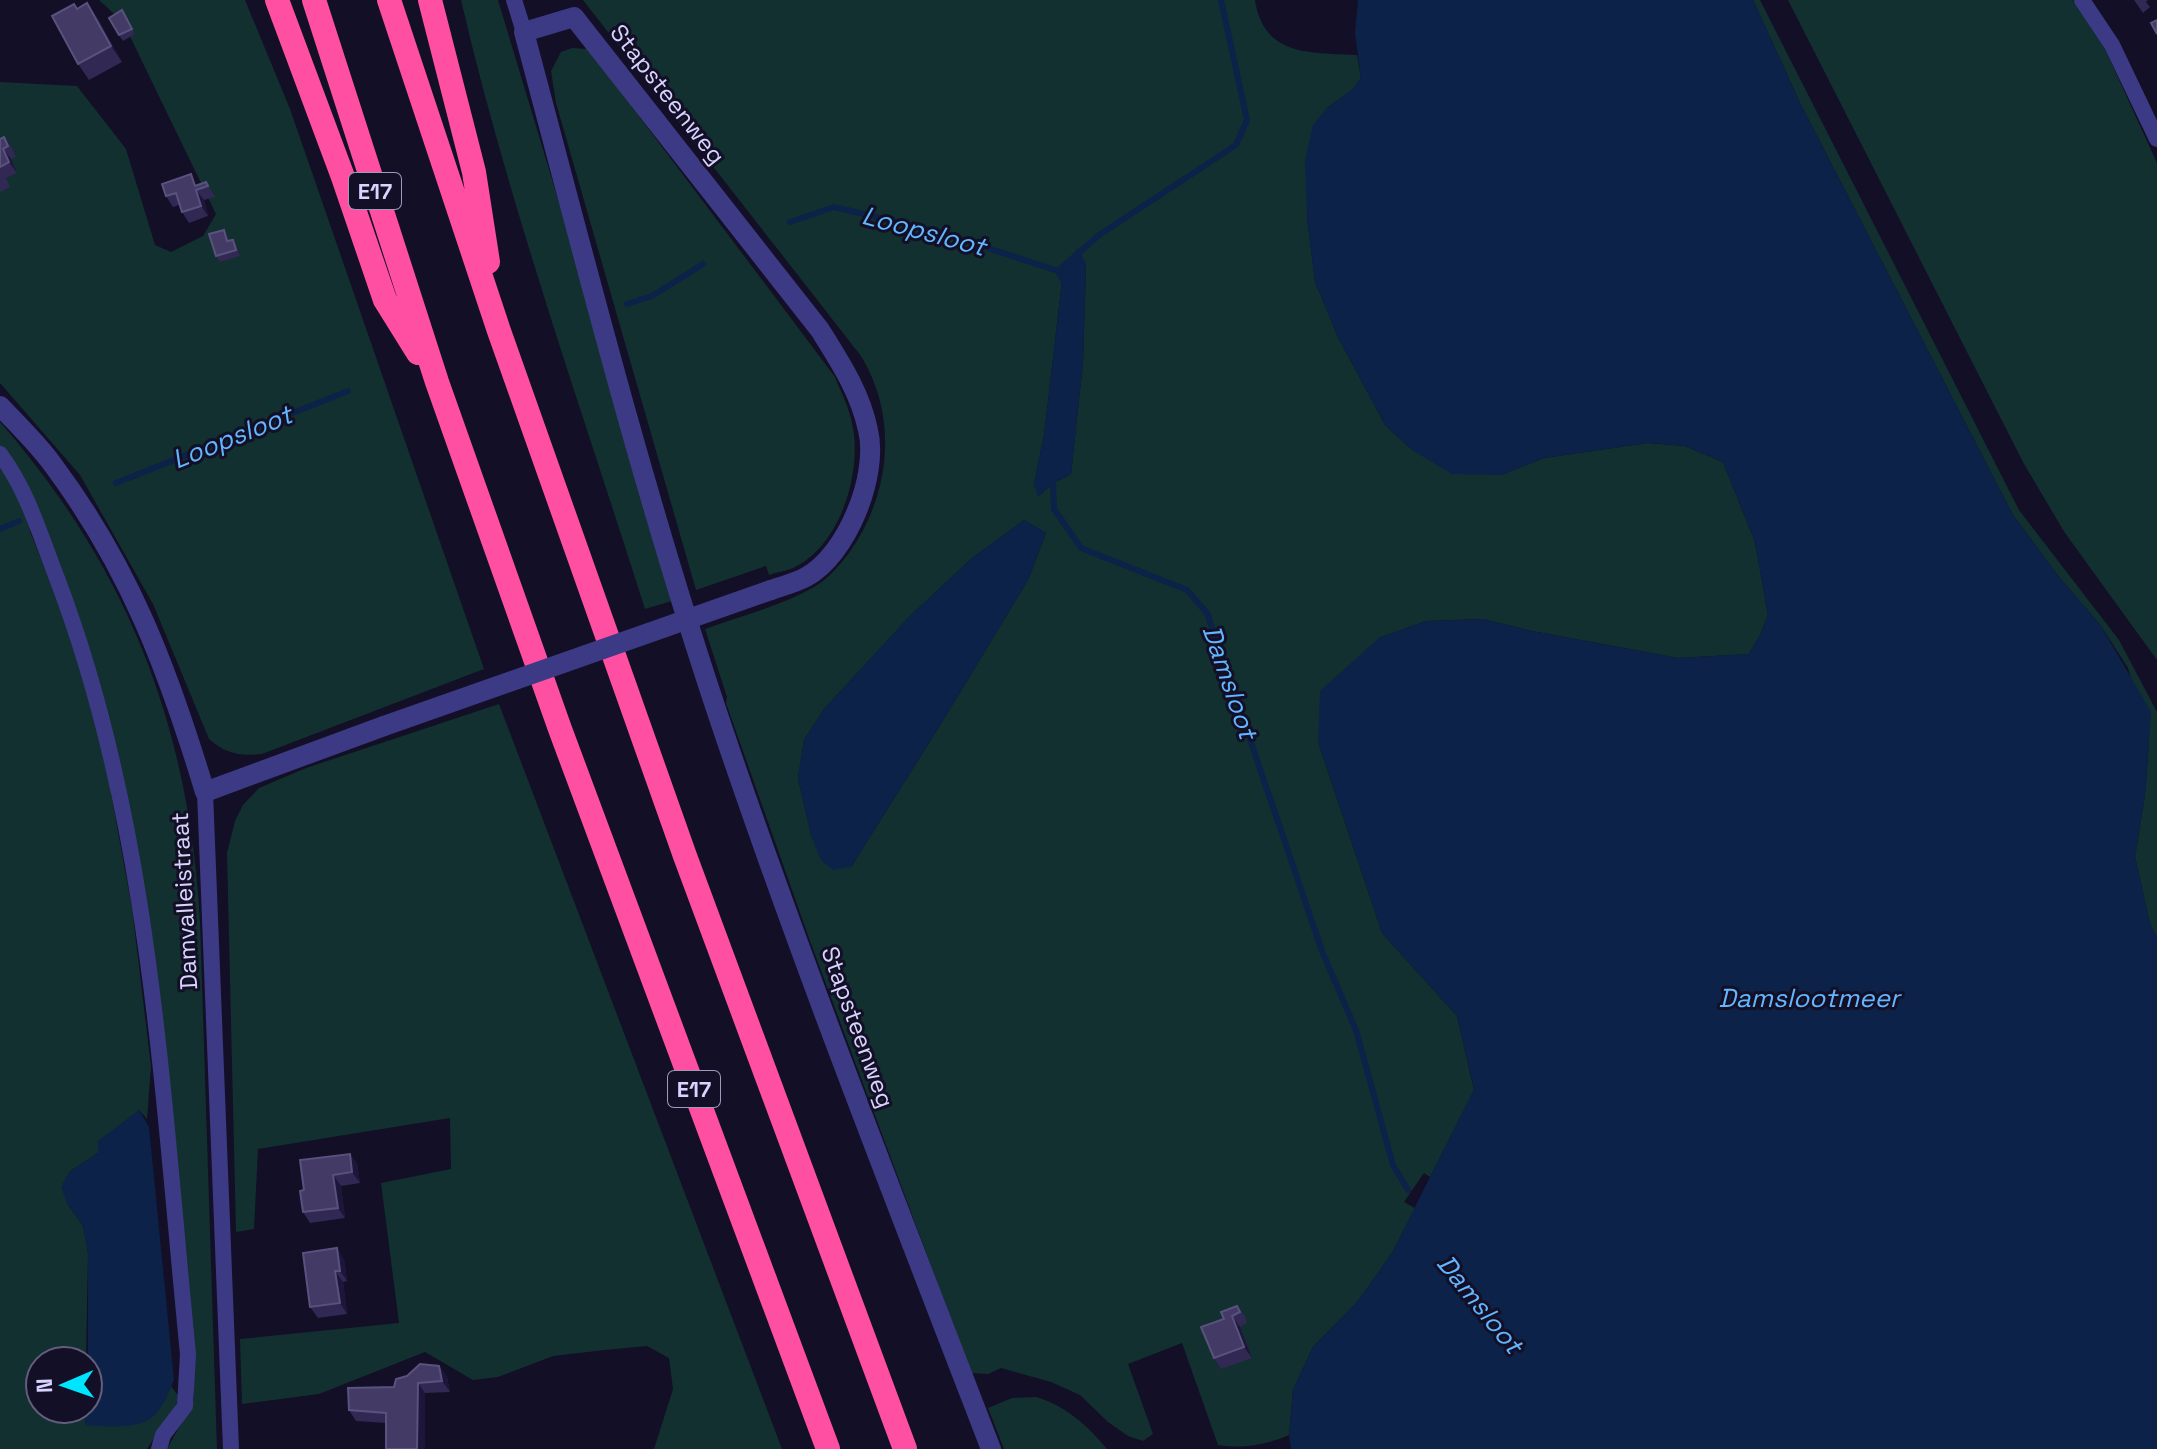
<svg xmlns="http://www.w3.org/2000/svg" width="2157" height="1449" font-family="'Space Grotesk',sans-serif">
<style>
.green{fill:#12302f;fill-rule:evenodd}
.water{fill:#0c2248}
.lines{fill:none;stroke-linecap:round;stroke-linejoin:round}
.stream{stroke:#0c2248;stroke-width:6}
.minor{stroke:#3d3a85;stroke-width:16}
.tertiary{stroke:#3d3a85;stroke-width:20}
.motorway{stroke:#ff4fa3;stroke-width:24}
.tertiary-bridge{stroke:#3d3a85;stroke-width:20}
.wall{fill:#312854}
.shaded-wall{fill:#1d163a}
.building{fill:#433a66;stroke:#5a527e;stroke-width:2}
.labels{text-anchor:middle;dominant-baseline:central;stroke-width:6;stroke-linejoin:round;paint-order:stroke}
.shield{fill:#130f26;stroke:#9e99be;stroke-width:2}
.shield-label{font-size:22px;font-weight:bold;fill:#d9d4ff}
.street-label{font-size:24px;fill:#d9d4ff;stroke:#130f26}
.water-label{font-size:26px;font-style:italic;fill:#62b6ff;stroke:#130f26}
</style>
<rect width="100%" height="100%" fill="#130f26"/>
<path class="green" d="M99 0H245L290 109 484 669 262 754C240 756 226 754 209 739L153 604 80 475 0 383V82L77 86 126 149 155 245 171 252 203 236 216 214 123 22Z
M461 0H498L561 209 672 601 645 609C581 407 509 206 461 0Z
M583 0H1255C1264 58 1312 52 1357 55L1361 78 1352 90 1327 108 1307 218 1315 282 1338 337 1385 425 1412 450 1501 475 1544 458 1648 443 1685 446 1723 462 1755 542 1768 615 1760 635 1749 654 1678 658 1532 631 1483 619 1426 621 1379 638 1318 742 1382 933 1457 1016 1474 1090 1430 1177 1424 1173 1404 1202 1415 1208 1392 1253 1358 1301 1313 1347 1293 1390 1289 1435C1266 1445 1242 1449 1218 1445L1182 1343 1128 1364 1153 1434 1143 1441 1128 1436 1108 1422 1080 1395 1051 1382 1001 1368 988 1374 971 1373 810 941 726 703 727 697 705 629C740 616 781 606 814 587 828 579 839 566 849 553 890 496 899 418 861 356ZM1064 264 1086 265 1083 362 1071 474 1052 484 1039 496 1034 484 1044 435ZM1024 520 1046 533 1028 580 939 727 851 867 811 835 798 778 804 740 824 709 910 616 971 559Z
M1753 0H1760L2019 510 2119 640 2157 712V938L2150 924 2135 857 2145 795 2149 742 2128 668 2101 626 2059 577 2013 515 1801 105Z
M1788 0H2073L2105 49 2157 163V660L2065 533 2024 464Z
M572 48 587 49 596 59 835 377C841 392 849 407 852 423 863 470 841 546 793 568 786 571 777 572 769 575L766 566 696 590 556 103 551 71 561 52Z
M0 422C129 570 189 727 200 922L217 1449H167L194 1400 192 1333 104 701 0 447Z
M0 467 21 499 31 534 75 644 108 777 132 908 151 1066 147 1119 139 1110 98 1153 69 1172 67 1203 83 1226 88 1252 86 1361H40V1409H84L86 1425 164 1402 171 1386 180 1398 147 1449H0Z
M499 704 782 1449H654L673 1389 669 1358 647 1346 605 1350 553 1356 498 1377 473 1380 425 1352 319 1394 242 1404 240 1339 399 1323 381 1183 451 1169 450 1118 258 1149 254 1229 236 1232 227 853 235 821 243 805 259 788 306 768Z
M1036 1397C1066 1406 1087 1425 1107 1449H1004L988 1408 1012 1398Z"/>
<path class="water" d="M1358 0H1753L1801 105 2013 515 2059 577 2101 626 2151 712 2145 795 2135 857 2150 924 2157 938V1449H1291L1289 1435 1293 1390 1313 1347 1358 1301 1392 1253 1474 1089 1457 1016 1382 933 1318 742 1320 691 1379 638 1426 621 1483 619 1532 631 1678 658 1749 654 1760 635 1768 615 1755 542 1723 462 1685 446 1648 443 1544 458 1501 475 1452 474 1412 450 1385 425 1338 337 1315 282 1307 218 1305 161 1313 125 1327 108 1352 90 1361 78 1355 34Z
M1078 248 1086 264 1083 362 1071 474 1052 484 1038 497 1034 483 1044 435 1064 264Z
M1024 520 1046 533 1028 580 939 727 851 867 833 870 821 860 811 835 798 778 804 740 824 709 910 616 971 559Z
M139 1110 149 1127 174 1380C169 1392 162 1411 150 1419 136 1429 102 1427 86 1425L84 1409H88V1252L83 1226 67 1203 61 1187 69 1172 98 1153V1141Z"/>
<g class="lines">
<path class="stream" d="M790 222 834 207 939 232 1058 271
M1066 285 1058 271 1099 235 1236 145 1247 120 1221 0
M627 304 652 296 703 264
M1053 478 1054 509 1081 548 1187 590 1207 613 1322 951 1356 1030 1393 1165 1408 1190
M116 483 348 391
M0 529 19 521"/>
<path class="minor" d="M514 0 524 32
M2082 0 2112 45 2157 139
M0 454C28 491 41 538 58 581 151 827 162 1095 188 1354L185 1406 163 1435 159 1449
M205 792 231 1449"/>
<path class="tertiary" d="M0 406C18 425 38 444 53 465 130 568 168 670 205 792L384 726
M771 590C782 586 795 583 806 577 847 555 879 475 868 430 860 392 840 362 820 330L574 17 524 32C584 257 641 483 714 703 798 955 896 1202 991 1449"/>
<path class="motorway" d="M277 0 343 177 385 300 418 353
M314 0 437 382 560 729 828 1449
M389 0 499 331 685 856 905 1449
M430 0 474 172 488 262"/>
<path class="tertiary-bridge" d="M384 726 771 590"/>
</g>
<path class="wall" d="M2134 0H2148L2146 2 2150 7 2143 13Z
M87 3 98 19 122 62 89 80 78 64 74 4 77 9Z
M125 16 135 34 123 41 119 35Z
M4 137 12 148 16 157 11 159 17 173 6 178 10 187 0 192V139Z
M206 182 215 197 204 200 208 216 189 223 182 212 179 205 173 207 166 196Z
M227 235 229 241 236 245 240 256 220 262 216 256Z
M350 1154 357 1164 360 1183 341 1186 345 1218 310 1223 303 1212 304 1190Z
M344 1259 347 1281 343 1282 347 1314 318 1318 310 1307Z
M1237 1306 1245 1316 1247 1323 1240 1327 1252 1358 1221 1369 1214 1358 1224 1319Z
M439 1366 447 1377 450 1392 425 1393V1449H386V1423L356 1421 349 1410 394 1387Z"/>
<path class="shaded-wall" d="M87 3 98 19 122 62 111 46Z
M3 149 11 159 17 173 9 162Z
M196 190 204 200 208 216 201 206Z
M350 1154 357 1164 360 1183 352 1172Z
M333 1175 341 1186 345 1218 338 1208Z
M337 1248 344 1259 347 1281 340 1271Z
M335 1271 343 1282 347 1314 340 1303Z
M1232 1316 1240 1327 1252 1358 1244 1347Z
M439 1366 447 1377 450 1392 442 1381Z
M418 1383 425 1393V1449H417Z"/>
<path class="building" d="M87 3 111 46 78 64 52 16 74 4 77 9Z
M122 10 132 29 119 35 109 18Z
M2157 20V34L2151 23Z
M4 137 8 146 3 149 9 162 0 167V139Z
M191 174 195 186 206 182 208 186 196 190 201 206 182 212 176 193 166 196 162 184Z
M224 230 227 241 233 240 236 250 216 256 209 234Z
M350 1154 352 1172 333 1175 338 1208 303 1212 300 1191 304 1190 300 1160Z
M337 1248 340 1271H335L340 1303 310 1307 303 1253Z
M1237 1306 1240 1312 1232 1316 1244 1347 1214 1358 1201 1327 1224 1319 1221 1312Z
M420 1364 439 1366 442 1381 418 1383 417 1449H386V1413L349 1410 348 1388 394 1387 396 1379 407 1376Z"/>
<g class="labels">
<g class="shield">
<rect x="349" y="173" width="52" height="36" rx="6"/>
<rect x="668" y="1071" width="52" height="36" rx="6"/>
</g>
<g class="shield-label">
<text x="375" y="191">E17</text>
<text x="694" y="1089">E17</text>
</g>
<g class="street-label">
<text transform="translate(668 94) rotate(52)">Stapsteenweg</text>
<text transform="translate(184 901) rotate(-93)">Damvalleistraat</text>
<text transform="translate(858 1027) rotate(70)">Stapsteenweg</text>
</g>
<g class="water-label">
<text transform="translate(924 231) rotate(15)">Loopsloot</text>
<text transform="translate(232 437) rotate(-22)">Loopsloot</text>
<text transform="translate(1230 682) rotate(71)">Damsloot</text>
<text x="1809" y="998">Damslootmeer</text>
<text transform="translate(1480 1304) rotate(51)">Damsloot</text>
</g>
</g>
<g transform="translate(64 1385) rotate(268)"><circle r="38" fill="#130f26" stroke="#625e7d" stroke-width="2"/>
<path d="M0-6L14 30L0 20L-14 30Z" fill="#00e5ff"/>
<text y="-12" font-size="22" font-weight="bold" text-anchor="middle" fill="#d9d4ff">N</text>
</g>
</svg>
